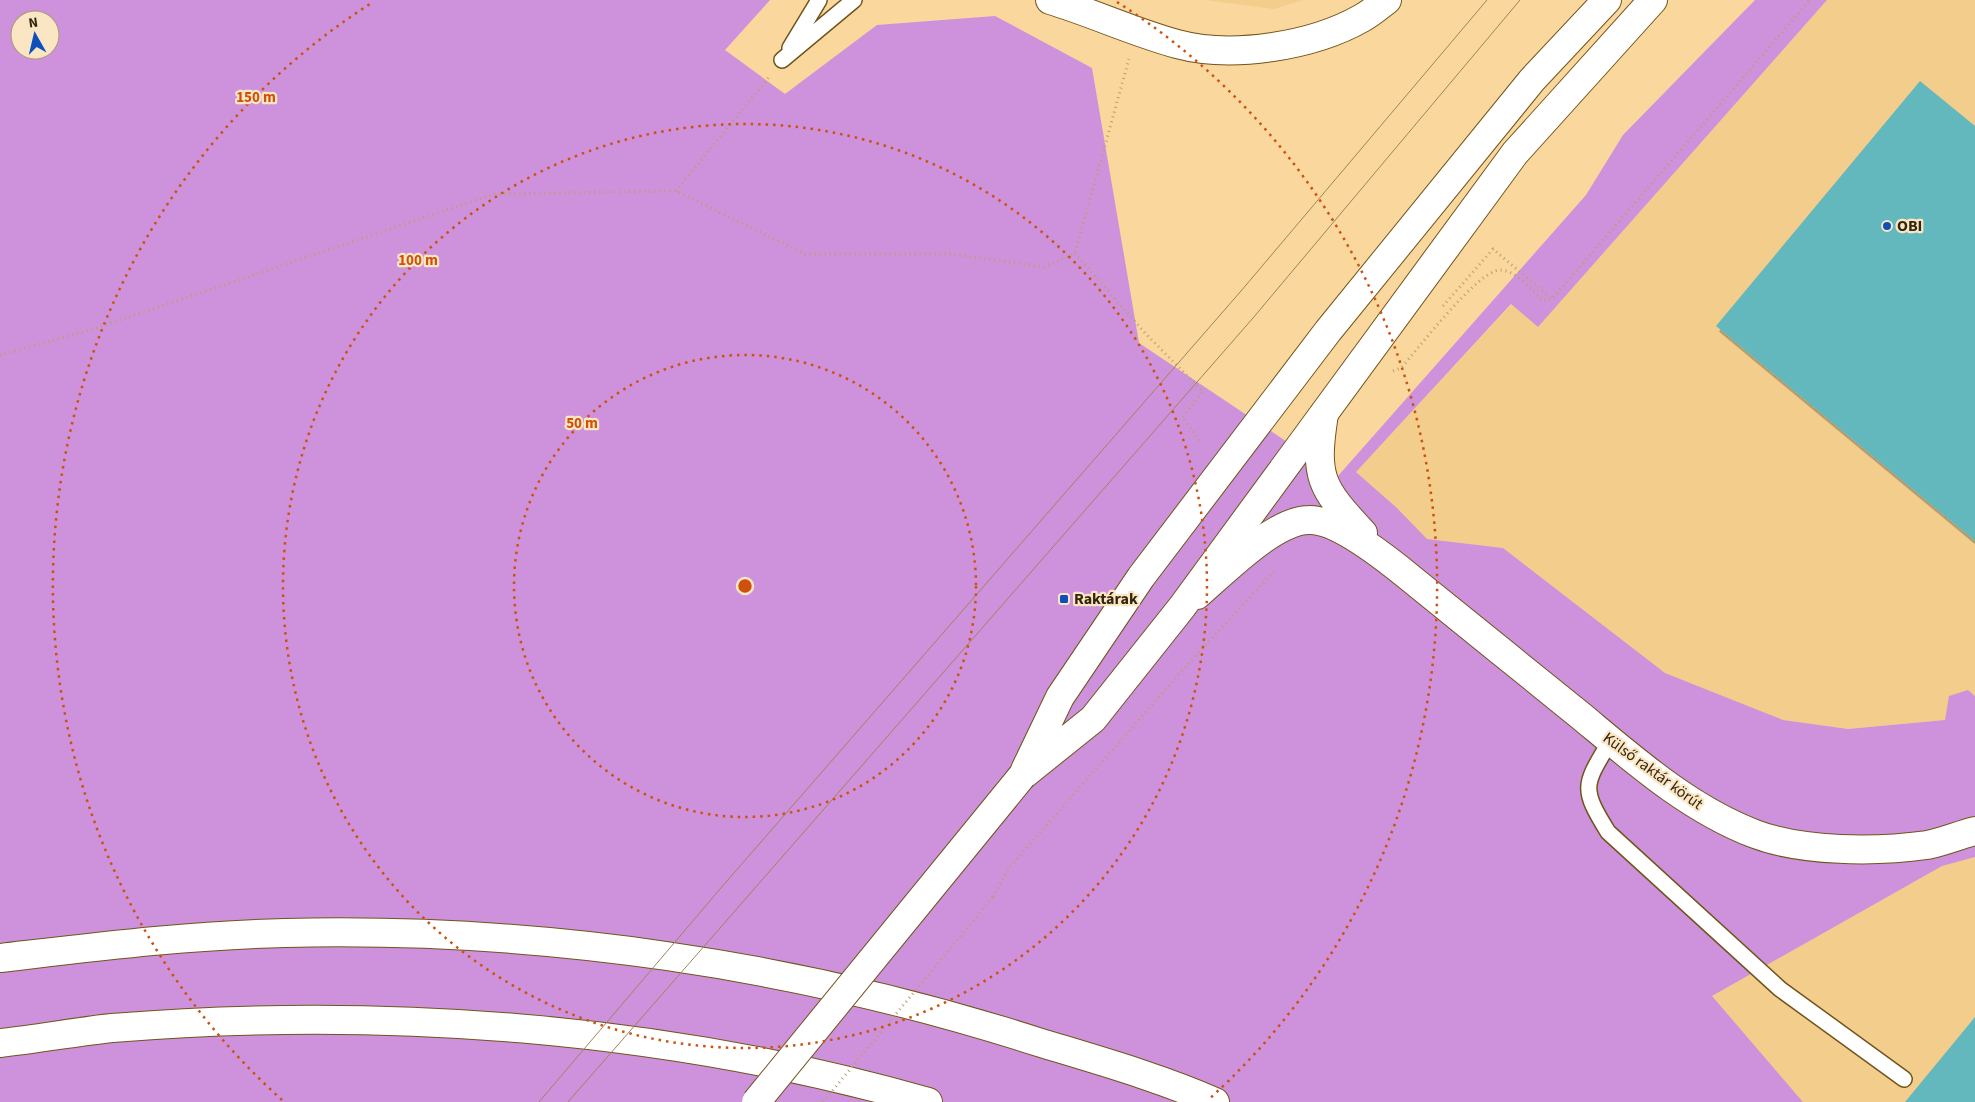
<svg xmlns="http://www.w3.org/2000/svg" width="1975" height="1102" font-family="'Source Sans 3',sans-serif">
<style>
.built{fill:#f3cd8c}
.green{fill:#ce91db;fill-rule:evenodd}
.building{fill:#62b8bd;filter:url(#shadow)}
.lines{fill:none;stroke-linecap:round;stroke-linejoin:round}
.lane-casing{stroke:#71541a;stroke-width:18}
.street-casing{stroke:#71541a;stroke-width:30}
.primary-casing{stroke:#71541a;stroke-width:30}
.highway-casing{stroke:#71541a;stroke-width:30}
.path{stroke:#ba9f70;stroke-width:3;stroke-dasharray:1 4;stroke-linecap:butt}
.lane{stroke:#fff;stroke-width:15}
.street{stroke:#fff;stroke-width:28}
.primary{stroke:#fff;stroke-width:28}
.highway{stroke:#fff;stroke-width:28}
.tram{stroke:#9e855b;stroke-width:1}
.primary-bridge-casing{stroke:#71541a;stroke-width:30;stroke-linecap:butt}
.path-bridge{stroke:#ba9f70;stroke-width:3;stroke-dasharray:1 4;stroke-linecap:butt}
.primary-bridge{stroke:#fff;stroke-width:28}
.ring{fill:none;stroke:#cd510c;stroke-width:2.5;stroke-dasharray:2.5 5}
.poi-dot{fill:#0d50bb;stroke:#fbe6c4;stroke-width:2}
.labels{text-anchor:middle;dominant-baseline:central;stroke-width:4.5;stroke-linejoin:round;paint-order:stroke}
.poi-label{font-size:16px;font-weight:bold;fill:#33260e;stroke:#fbe6c4;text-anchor:start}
.street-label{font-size:16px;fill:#33260e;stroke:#fbe6c4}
.centre{fill:#cd510c;stroke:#fbe6c4;stroke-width:2.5}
.ring-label{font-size:15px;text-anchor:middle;font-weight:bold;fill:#cd510c;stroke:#fbe6c4;stroke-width:4.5;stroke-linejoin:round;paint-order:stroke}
</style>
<defs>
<filter id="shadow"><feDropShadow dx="3" dy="5.5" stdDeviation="0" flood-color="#0004"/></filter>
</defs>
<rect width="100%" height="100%" fill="#f9d79d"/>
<path class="built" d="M1205 0H1303L1274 9Z
M1827 0H1975V696L1968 690 1946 720 1848 729 1783 720 1665 673 1503 548 1427 539 1397 508 1356 472 1512 304 1538 327Z
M1975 857V1102H1803L1712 996 1942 866Z"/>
<path class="green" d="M0 0H770L725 50 785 94 877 25 995 16 1092 68 1139 343 1338 476 1586 195 1623 135 1755 0H1827L1538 327 1511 304 1356 472 1397 508 1427 539 1503 548 1665 673 1783 720 1848 729 1945 720 1949 696 1968 690 1975 696V857L1942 866 1712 996 1803 1102H0ZM20 20H50V50H20Z"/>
<path class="building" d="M1920 81 1975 126V541L1716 326Z
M1975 1017V1102H1905Z"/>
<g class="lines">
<defs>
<path id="lane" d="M790 48 819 0
M782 60 854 0
M1611 740C1584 785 1580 787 1608 832L1780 989 1904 1079"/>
<path id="street" d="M1050 0C1093 13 1133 32 1177 44 1232 59 1313 46 1362 18 1371 13 1379 6 1387 0
M1324 414C1314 477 1320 487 1363 533
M1197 595C1223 573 1274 520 1309 520 1338 519 1391 562 1414 581 1470 626 1525 671 1581 716 1634 760 1689 809 1755 834 1802 852 1876 852 1927 845 1943 842 1959 835 1975 831"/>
<path id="primary" d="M1025 770 1060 697 1141 577 1328 331 1532 80 1607 0
M1022 776 1093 719 1182 607 1515 153 1653 0"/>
<path id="highway" d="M0 958C95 947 190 935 285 933 540 927 796 964 1038 1042 1097 1060 1158 1077 1215 1102
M0 1043C37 1039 75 1032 112 1028 381 1006 668 1027 928 1102"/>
</defs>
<use href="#lane" class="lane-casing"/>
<use href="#street" class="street-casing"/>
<use href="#primary" class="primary-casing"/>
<use href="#highway" class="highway-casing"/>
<path class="path" d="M676 191 769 77
M1075 253 1145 333 1203 392 1182 417 1201 442
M1443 306 1493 249 1552 299
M0 355 90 330 494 194 676 191 805 254H950L1045 267 1075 253 1129 59
M1393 371 1401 368C1418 349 1478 270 1500 270 1516 270 1532 291 1543 301L1552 299 1810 0
M993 897 1008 869 1178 675 1274 571"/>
<use href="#lane" class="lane"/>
<use href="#street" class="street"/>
<use href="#primary" class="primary"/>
<use href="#highway" class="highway"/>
<path class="tram" d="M539 1102 720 889 1241 291 1487 0
M568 1102 1253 318 1520 0"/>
<defs>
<path id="primary-bridge" d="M756 1102 1022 776"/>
</defs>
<use href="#primary-bridge" class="primary-bridge-casing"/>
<path class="path-bridge" d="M823 1102 993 897"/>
<use href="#primary-bridge" class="primary-bridge"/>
</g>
<g class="ring">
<circle cx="745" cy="586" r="231"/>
<circle cx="745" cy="586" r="462"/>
<path d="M282 1100A692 692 0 0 1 373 2M1117 2A692 692 0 0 1 1208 1100"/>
</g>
<g class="poi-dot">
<circle cx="1887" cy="226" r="5"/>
<rect x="1059" y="594" width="10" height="10" rx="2.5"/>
</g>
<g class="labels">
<g class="poi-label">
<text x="1897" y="226">OBI</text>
<text x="1074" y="599">Raktárak</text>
</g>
<g class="street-label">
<text transform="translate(1653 771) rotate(36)">Külső raktár körút</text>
</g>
</g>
<circle cx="745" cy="586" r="8" class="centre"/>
<g class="ring-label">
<text x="256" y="102">150 m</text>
<text x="418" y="265">100 m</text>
<text x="582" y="428">50 m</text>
</g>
<g transform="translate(35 35) rotate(352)"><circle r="24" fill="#fbe6c4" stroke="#ab997b"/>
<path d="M0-4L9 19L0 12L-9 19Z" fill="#0d50bb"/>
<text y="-8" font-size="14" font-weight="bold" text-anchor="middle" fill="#33260e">N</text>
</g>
</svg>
